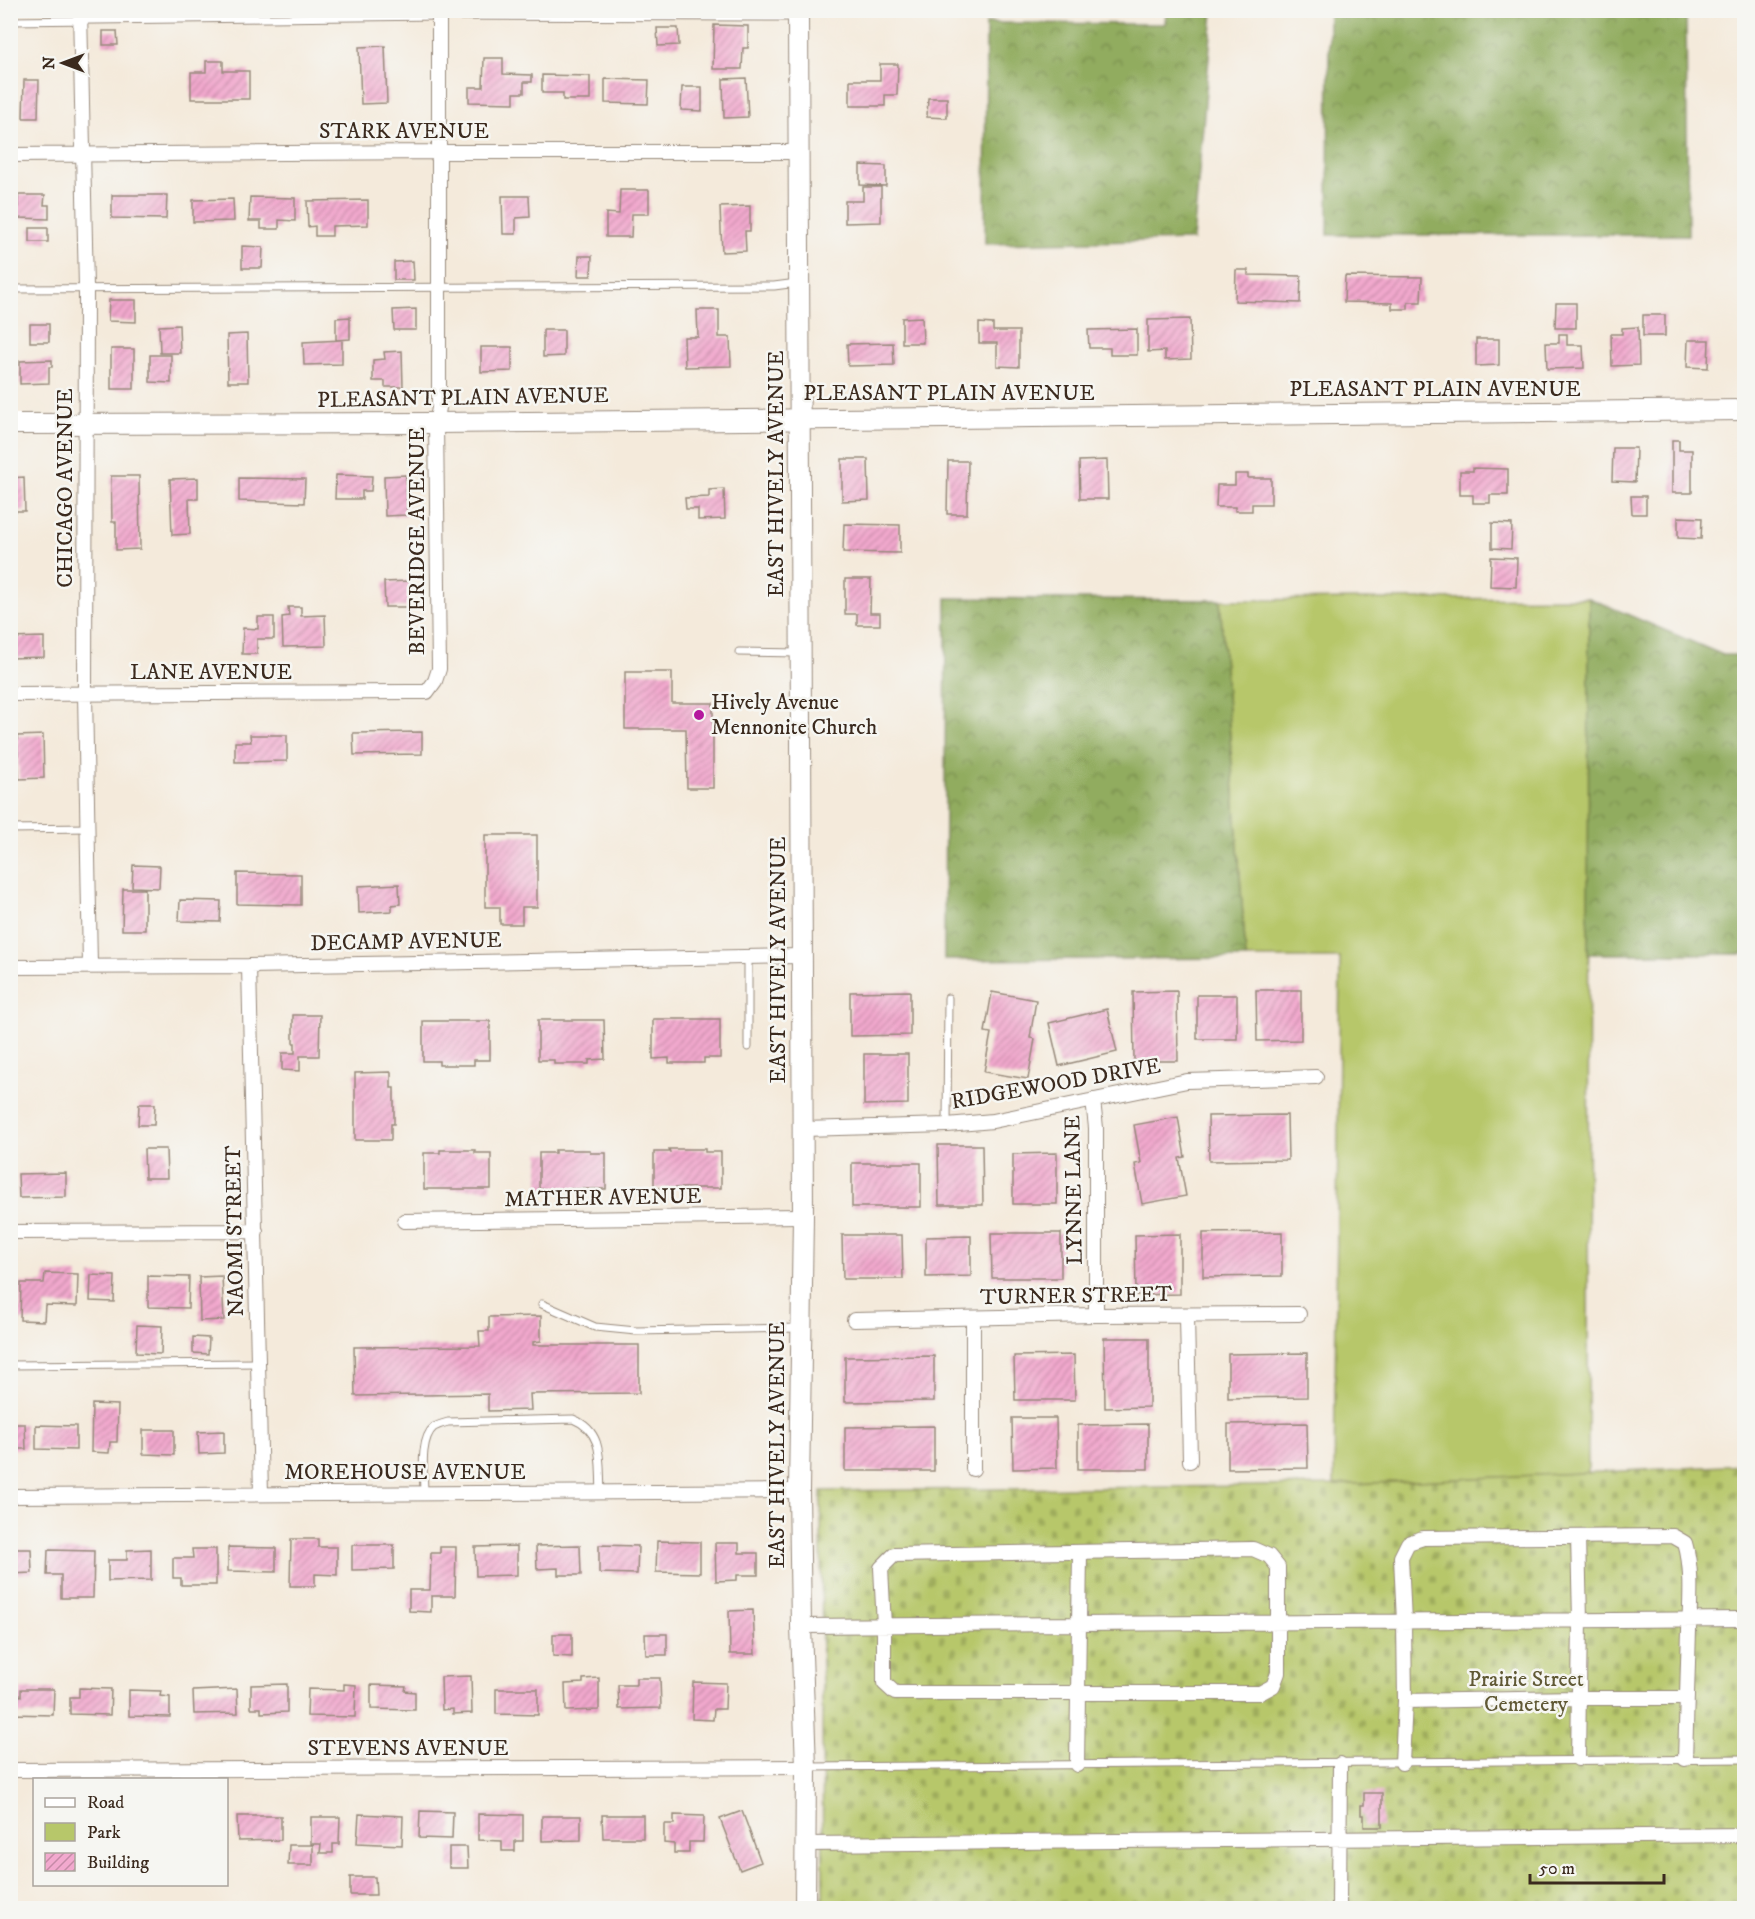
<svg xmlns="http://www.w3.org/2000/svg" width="1755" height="1919" font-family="'IM FELL DW Pica',serif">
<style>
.green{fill:#b7c76a;stroke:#797844;stroke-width:1.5}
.forest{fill:url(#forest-crowns);stroke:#666b3e;stroke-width:1.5}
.cemetery{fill:url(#cemetery-stones);stroke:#797844;stroke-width:1.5}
.building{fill:url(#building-hatch)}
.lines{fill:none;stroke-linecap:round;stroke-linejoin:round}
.lane-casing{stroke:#988a7c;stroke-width:9}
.street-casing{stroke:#988a7c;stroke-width:16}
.secondary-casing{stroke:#988a7c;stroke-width:22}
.lane{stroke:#fff;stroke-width:7}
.street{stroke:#fff;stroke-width:14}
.secondary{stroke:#fff;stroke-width:20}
.poi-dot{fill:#b5179e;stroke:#f6f6f2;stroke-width:2}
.labels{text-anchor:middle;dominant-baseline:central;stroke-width:5;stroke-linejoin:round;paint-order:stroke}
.street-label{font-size:22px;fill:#3b2a1e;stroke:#f6f6f2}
.poi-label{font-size:22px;fill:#3b2a1e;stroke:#f6f6f2;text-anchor:start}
.park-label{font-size:22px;fill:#605935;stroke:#f6f6f2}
</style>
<defs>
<pattern id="forest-crowns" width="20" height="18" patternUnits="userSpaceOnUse" patternTransform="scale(1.5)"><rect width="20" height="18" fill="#91ac5e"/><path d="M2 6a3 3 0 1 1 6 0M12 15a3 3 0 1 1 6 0" fill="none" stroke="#788c4d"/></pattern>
<pattern id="cemetery-stones" width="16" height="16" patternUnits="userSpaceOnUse" patternTransform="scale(1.5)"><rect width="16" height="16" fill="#b7c76a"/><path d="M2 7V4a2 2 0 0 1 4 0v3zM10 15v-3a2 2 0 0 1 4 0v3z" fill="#9eab5b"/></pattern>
<pattern id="building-hatch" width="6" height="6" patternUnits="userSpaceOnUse" patternTransform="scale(1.5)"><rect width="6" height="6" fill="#f2a9ce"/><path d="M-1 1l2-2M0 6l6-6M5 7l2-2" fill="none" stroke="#c58aa7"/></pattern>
</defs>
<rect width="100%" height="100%" fill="#f6f6f2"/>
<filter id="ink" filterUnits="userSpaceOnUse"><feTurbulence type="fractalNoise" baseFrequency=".0167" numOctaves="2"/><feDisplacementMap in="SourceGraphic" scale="12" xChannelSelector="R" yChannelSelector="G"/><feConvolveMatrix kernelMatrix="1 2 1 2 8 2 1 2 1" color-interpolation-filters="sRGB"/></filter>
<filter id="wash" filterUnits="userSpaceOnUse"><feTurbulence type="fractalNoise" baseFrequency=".008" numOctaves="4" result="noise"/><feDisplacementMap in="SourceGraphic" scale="24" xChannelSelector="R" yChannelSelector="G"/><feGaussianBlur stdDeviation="1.35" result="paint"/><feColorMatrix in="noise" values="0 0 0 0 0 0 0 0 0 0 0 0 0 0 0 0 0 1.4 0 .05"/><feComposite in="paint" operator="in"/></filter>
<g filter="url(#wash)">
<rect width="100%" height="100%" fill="#f4eadb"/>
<path class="green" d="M1589 598 1588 1473 1334 1485 1340 958H1246L1220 600Z"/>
<path class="forest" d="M1166 11H1213L1193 240 985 244 986 23 1165 24Z
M1329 11H1686L1688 235H1328Z
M946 598 1220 600 1246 958 944 960Z
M1589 598 1723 655H1744V954H1588Z"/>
<path class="cemetery" d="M1744 1465V1908H823L821 1491 1334 1485Z"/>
<g id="blocks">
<path class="building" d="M714 25 748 26V48H743L742 69H713Z
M657 28H678L679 45 658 46Z
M103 31H117L118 45H103Z
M385 46 387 103 361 104 359 47Z
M484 58H503V74L532 75V82H524V93H514V103L469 102V87H483Z
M206 61H223V71H249V99H191V72H206Z
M880 64H898L897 95H885V106H850V80H880Z
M542 75 590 76V100H563V93H542Z
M746 78 748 117 724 118 723 79Z
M605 79 649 80 648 104 605 103Z
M24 80H39L38 118H23Z
M682 87H702V111L681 110Z
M928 98H947V118L927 117Z
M860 165 886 166V186L860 185Z
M863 187H881V222L845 223V201H863Z
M620 190H649V214H632L631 237H606V213L619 214Z
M18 195H45L44 205H49V219L18 218Z
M112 195H167L166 219 112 218Z
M502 196H529L530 217 516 218V234H503Z
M250 197 295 198V221L279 220V229H261V221H249Z
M233 199 234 221 193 222V200Z
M368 200V225L332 226V236H315V226L308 227 307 201Z
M750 206V231H745L746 251 722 252 720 207Z
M30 228H48V242H30Z
M242 246 263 247 262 268H242Z
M579 256H592L591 276H578Z
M413 261 414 280H394V262Z
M1236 270H1248V275L1301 276 1300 303 1235 301Z
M1345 276 1422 277 1421 302H1408V309H1392V303L1344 302Z
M109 300H136V322L108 321Z
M1556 303H1576V328H1555Z
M416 309V330H394L393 310Z
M697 310H719V337H730L731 366 685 367 684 337H698Z
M1643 315H1665V336H1643Z
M350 317V339L336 340V318Z
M922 317 923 343H902V318Z
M1190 319 1191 359 1165 360V351L1148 352V320Z
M979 323 993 324V331H1019V367L997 366V343H979Z
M30 324H49V342H30Z
M179 325 180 353H160L159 326Z
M1638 327 1639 365 1612 366 1611 334H1622V328Z
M1137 329V355H1110V348H1089L1088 330Z
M543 330H564V356L543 357Z
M247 334 248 382H228L227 335Z
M1559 334H1567V345H1583L1584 368 1547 369 1546 343H1559Z
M1476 339H1499V365L1476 366Z
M342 340V364L304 365 303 342Z
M1688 340H1709L1708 368 1687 367Z
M893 343 894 365 848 366 847 344Z
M481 347H512V371L481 372Z
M111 349H134V389H111Z
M402 351 403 387H385V381H373V360L385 359 384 352Z
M150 355H171V383L150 382Z
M52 360V367H49V383L20 384V361Z
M1672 440H1679V450H1692V493H1672Z
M1613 448H1636L1635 482 1612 481Z
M842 459H868L869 500 842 501Z
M1107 460 1108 499H1080L1079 461Z
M948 461H968L967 514H947Z
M1473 468 1508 469V495H1490V503H1473V495H1460V471H1473Z
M1235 474H1248V478H1271V504H1252V511H1235V507H1216L1217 485H1235Z
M336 475 372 476 371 491H362V499H335Z
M406 475 407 515 385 516 384 476Z
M111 476H139L140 549 116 550V522H112Z
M24 477 25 511H10V478Z
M198 478V499H189L190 534 172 535 170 479Z
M239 478 305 479 304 503 239 501Z
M724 489 725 519 698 520V509H686L685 498 709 497V490Z
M1631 496H1646V514H1632Z
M1678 517 1702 518 1701 539 1678 538Z
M1492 523 1512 524 1511 549 1492 548Z
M844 524 900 525V553L843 552Z
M1491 557 1517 558 1516 587 1490 586Z
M845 579H871L870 613H880V625H857V614H845Z
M410 581V607H385L384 582Z
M288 607H301V616L325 615 326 646 283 647 282 617 289 616Z
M258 617H274V639H257V654H242L243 628 258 629Z
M44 637V657L10 658V638Z
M625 672H672V703H713V788H687L686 729H625Z
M422 732V754L354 755 353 733Z
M43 735 44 778 19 779 17 736Z
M250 735H287V761L235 762V742H251Z
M485 835H537V907H522V924H500V907H485Z
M133 865 160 866 159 888 132 887Z
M237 873 301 874V905L237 904Z
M399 884 400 904 392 905V911L359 913 358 886Z
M123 889H145V930H122Z
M180 900 221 901 220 922 179 921Z
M1256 990H1301V1040L1257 1041Z
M910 991V1035L850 1036V992Z
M1177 991 1178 1061H1134L1133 992Z
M992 992 1036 1000 1030 1038 1035 1039 1028 1079 984 1072 991 1033 985 1032Z
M1197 995H1237V1039H1197Z
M1107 1009 1117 1052 1059 1066 1049 1023Z
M293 1015H320L319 1056H300V1071L282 1070V1053H295V1043H293Z
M653 1019H720V1058H704V1063H669V1058L653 1059Z
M538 1020H604L605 1059 589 1060V1064H554V1060H538Z
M423 1021H490V1060H474V1065H439V1061H423Z
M864 1054H908V1104L864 1105Z
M391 1072V1088H394V1124H391V1140H355V1073Z
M139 1104H155L154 1125H138Z
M1287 1115 1288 1160 1209 1161 1208 1116Z
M1178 1117 1185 1157 1179 1158 1186 1196 1142 1204 1135 1164 1141 1163 1134 1125Z
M938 1145H982L983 1205H939Z
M144 1149H166L167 1178H145Z
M669 1149H705V1152H721V1188H654V1152H670Z
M440 1150H475V1153H491V1189H424V1153H440Z
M555 1150H590V1153H606V1189H539V1153H555Z
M1057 1153V1204H1013V1154Z
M852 1163H921V1207H852Z
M66 1173V1197L19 1198 18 1174Z
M1282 1232V1276L1203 1277V1233Z
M991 1233H1061V1278H992Z
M1180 1234V1294L1136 1295 1135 1235Z
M842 1235H902L903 1279H843Z
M971 1236V1276L926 1277V1237Z
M45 1273 78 1274 77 1306 45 1305 44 1321 20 1320 21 1283H44Z
M91 1275 115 1276 114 1302 90 1301Z
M148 1276 189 1277 188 1308 148 1307Z
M222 1276 224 1320 200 1321 199 1277Z
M541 1316V1341L533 1342V1345H639V1393L530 1394 531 1410 488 1411V1394L355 1396 354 1347 480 1346 479 1331H489V1317Z
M137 1325 162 1326 161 1354 136 1353Z
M193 1337 209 1338 208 1354 193 1353Z
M1104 1338H1149V1407L1105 1408Z
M1307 1353V1397L1228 1398V1354Z
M1074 1355 1075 1400H1015L1014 1356Z
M934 1356V1401L845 1402V1357Z
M92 1404 118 1405 117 1442H110L109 1453 91 1452Z
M1012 1418H1056L1057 1468 1013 1469Z
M1307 1423 1308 1468 1228 1469V1424Z
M10 1424H25L26 1449H10Z
M1148 1424V1469H1078V1425Z
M36 1425 76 1426V1450L36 1449Z
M934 1426V1471H845V1427Z
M143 1430H174V1455L143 1454Z
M224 1431V1453L199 1454 198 1432Z
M291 1539H318V1547H337V1575L315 1574V1586H290Z
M657 1541 700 1542V1573L656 1572Z
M715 1543H739V1553H758V1575H737V1580L716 1581Z
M352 1545H394V1569L352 1570Z
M580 1545 581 1575H558V1568L537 1569 536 1546Z
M599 1545 638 1546 637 1574 599 1573Z
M517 1546V1575L476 1576 475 1547Z
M228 1547 276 1548V1572L228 1571Z
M440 1547H456L455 1596H431V1612L409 1611V1590H430L431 1553H440Z
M10 1549H31L32 1573 10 1574Z
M151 1549V1580L108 1581V1560H127V1550Z
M192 1549H216V1585H181V1578H173V1558H193Z
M48 1550 94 1551 93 1598H61V1575H47Z
M753 1610 755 1654H730L729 1611Z
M553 1634H572V1657L553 1656Z
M645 1634H667V1655H646Z
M471 1676 472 1713 453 1714V1709L442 1710 441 1677Z
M599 1678V1710L566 1711 565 1684 583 1683V1679Z
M636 1678H660L661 1708 619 1709 618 1685H636Z
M693 1682 726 1683 725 1709H714L713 1720 692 1719Z
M287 1684V1712L261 1713V1708H251V1685Z
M344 1684 356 1685 355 1717 307 1716 308 1689 344 1690Z
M371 1685 406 1686 405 1691 415 1692V1710L371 1709Z
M79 1688 111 1689 110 1715 70 1714V1697H79Z
M21 1689H54L53 1715 10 1714V1695L21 1696Z
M237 1689 238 1713 194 1714 193 1691Z
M496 1689H538V1715L496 1714Z
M129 1690 161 1691 160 1696 170 1697V1717L129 1716Z
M1364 1793H1382V1827H1364V1815H1361V1805H1364Z
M420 1811 453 1812 452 1839 419 1838Z
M742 1811 761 1862 740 1870 720 1819Z
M359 1814 403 1816 402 1845 357 1843Z
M478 1814 523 1815V1841H515V1851H502V1841L478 1840Z
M602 1815H643V1838H603Z
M674 1815 704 1816 703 1842H689V1853H674V1844L664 1843V1824H674Z
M237 1816H281V1840L238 1841Z
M542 1816H581V1840L542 1841Z
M311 1817H340L339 1844H333V1853H320L321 1844H311Z
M10 1830H13V1852H10Z
M289 1845H313V1865H288Z
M449 1847H467L468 1868H449Z
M350 1877H375L376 1895H350Z"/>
</g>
</g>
<g filter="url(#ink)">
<use href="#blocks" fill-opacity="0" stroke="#988a7c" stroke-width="1.5"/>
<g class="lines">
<defs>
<path id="lane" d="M10 21 439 16 797 17
M10 289 774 286 797 283
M739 652 798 653
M10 829 88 828
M748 958V1047
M947 1125 948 998
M542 1304 595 1327 636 1331 799 1328
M10 1365 259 1363
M424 1493C424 1476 419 1439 434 1427 438 1425 444 1423 448 1422L573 1419C605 1432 599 1462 601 1492
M808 1767 1744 1759"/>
<path id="street" d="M80 10 86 288 85 693 90 966
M10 155 438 152H799
M10 694 412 692H427L435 681 439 669 436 423 439 408V10
M249 966 261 1494
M10 967 249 966 803 956
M1093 1100 1096 1128V1315
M803 1129 947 1125 993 1121 1187 1081 1316 1077
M404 1221 803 1216
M10 1232 256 1231
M1187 1316 1190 1461
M973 1318V1469
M854 1320 1096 1315 1299 1314
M10 1496 799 1491
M1578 1537 1580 1620 1578 1759
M1253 1549 1269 1556 1278 1567V1673L1273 1686 1260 1693H895L884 1683V1626L881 1568 894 1555Z
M801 1626 1744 1619
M1685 1759C1686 1716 1688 1673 1689 1630 1690 1602 1693 1570 1685 1543L1673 1536 1423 1538 1408 1543 1401 1557 1404 1622 1405 1701 1579 1698H1687
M1402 1763 1405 1701
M1077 1765 1080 1553
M10 1770 806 1767
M805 1844 1744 1835
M1339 1908 1340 1764"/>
<path id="secondary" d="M798 10 803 1216 799 1491 801 1626 806 1767 805 1908
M10 424 436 423 1744 410"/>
</defs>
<use href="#lane" class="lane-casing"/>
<use href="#street" class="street-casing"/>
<use href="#secondary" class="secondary-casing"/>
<use href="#lane" class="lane"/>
<use href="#street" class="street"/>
<use href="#secondary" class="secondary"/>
</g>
</g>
<circle class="poi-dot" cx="699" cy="715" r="6"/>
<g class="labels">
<g class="street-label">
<text x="404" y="131">STARK AVENUE</text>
<text x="1435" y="389">PLEASANT PLAIN AVENUE</text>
<text x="949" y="393">PLEASANT PLAIN AVENUE</text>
<text transform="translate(463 398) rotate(-1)">PLEASANT PLAIN AVENUE</text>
<text transform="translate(776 474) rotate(-90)">EAST HIVELY AVENUE</text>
<text transform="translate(65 488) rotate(-90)">CHICAGO AVENUE</text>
<text transform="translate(417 541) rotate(-90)">BEVERIDGE AVENUE</text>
<text x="211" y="672">LANE AVENUE</text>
<text transform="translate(406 942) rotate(-1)">DECAMP AVENUE</text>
<text transform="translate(778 960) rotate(-90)">EAST HIVELY AVENUE</text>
<text transform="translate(1056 1084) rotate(-10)">RIDGEWOOD DRIVE</text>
<text transform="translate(1074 1190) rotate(-91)">LYNNE LANE</text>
<text transform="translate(603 1198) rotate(-1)">MATHER AVENUE</text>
<text transform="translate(235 1231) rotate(-91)">NAOMI STREET</text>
<text transform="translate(1076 1296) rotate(-1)">TURNER STREET</text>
<text transform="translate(777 1445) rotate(-90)">EAST HIVELY AVENUE</text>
<text x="405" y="1472">MOREHOUSE AVENUE</text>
<text x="408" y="1748">STEVENS AVENUE</text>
</g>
<g class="poi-label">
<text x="711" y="702">Hively Avenue<tspan x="711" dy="25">Mennonite Church</tspan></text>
</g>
<g class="park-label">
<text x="1526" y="1679">Prairie Street<tspan x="1526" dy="25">Cemetery</tspan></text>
</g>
</g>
<rect width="1755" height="1919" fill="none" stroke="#f6f6f2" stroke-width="36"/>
<rect x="33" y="1778" width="195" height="108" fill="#f6f6f2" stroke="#aba49d" stroke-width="1.5"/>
<rect x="45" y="1798" width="30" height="9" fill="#ffffff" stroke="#aba49d" stroke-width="1.5"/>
<text x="87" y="1808" font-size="18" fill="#3b2a1e">Road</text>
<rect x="45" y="1823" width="30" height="18" fill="#b7c76a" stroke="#aba49d" stroke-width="1.5"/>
<text x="87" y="1838" font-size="18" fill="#3b2a1e">Park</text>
<rect x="45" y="1853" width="30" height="18" fill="url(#building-hatch)" stroke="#aba49d" stroke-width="1.5"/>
<text x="87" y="1868" font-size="18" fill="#3b2a1e">Building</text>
<g transform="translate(63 63) rotate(270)" stroke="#f6f6f2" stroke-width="4.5" paint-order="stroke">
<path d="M0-4.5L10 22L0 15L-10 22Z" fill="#3b2a1e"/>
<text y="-9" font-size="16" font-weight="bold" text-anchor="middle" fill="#3b2a1e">N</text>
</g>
<path d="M1530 1874v9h134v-9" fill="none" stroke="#3b2a1e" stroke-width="3"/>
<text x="1539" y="1874" font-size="18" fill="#3b2a1e" stroke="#f6f6f2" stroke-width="4.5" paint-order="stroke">50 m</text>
</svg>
